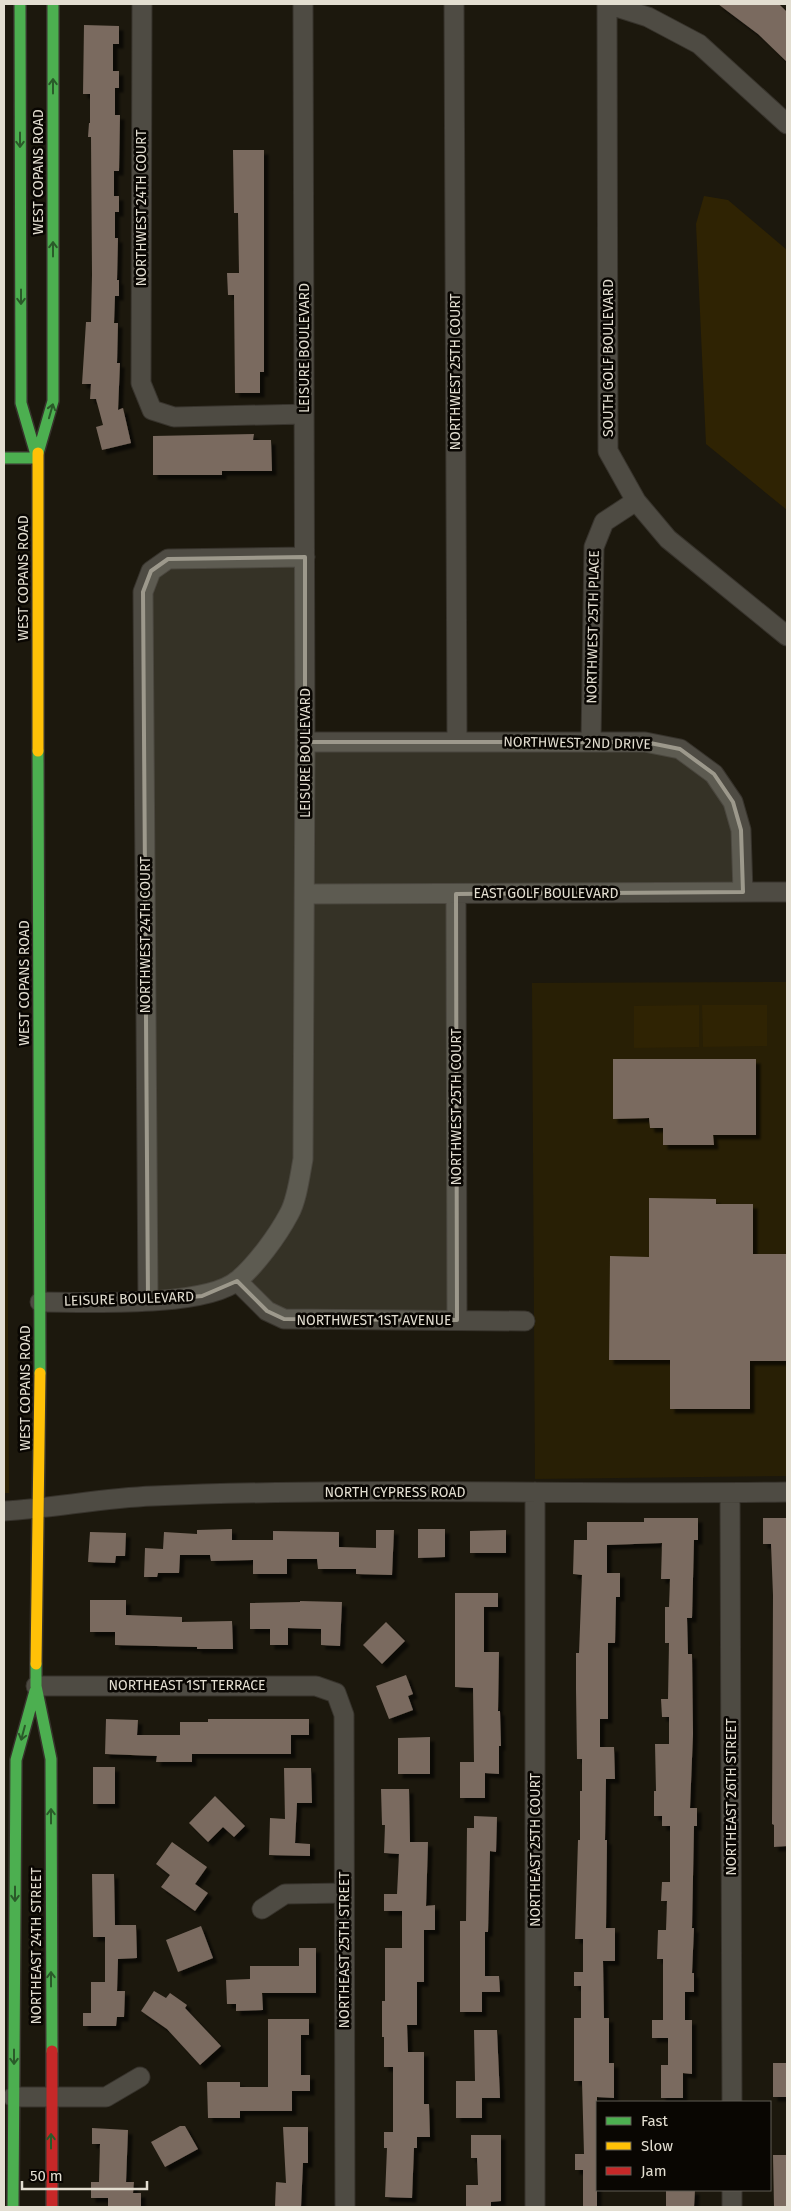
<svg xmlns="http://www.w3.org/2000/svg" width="791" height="2211" font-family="'Fira Sans',sans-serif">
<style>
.built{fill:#281f05}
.green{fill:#2f2303}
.building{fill:#7a6a5f;filter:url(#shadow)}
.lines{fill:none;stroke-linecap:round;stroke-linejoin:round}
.street-casing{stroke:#37332c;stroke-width:21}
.fast-casing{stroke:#37332c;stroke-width:14}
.slow-casing{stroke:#37332c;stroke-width:14}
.jam-casing{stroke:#37332c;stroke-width:14}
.street{stroke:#4e4b43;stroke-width:19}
.fast{stroke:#4caf50;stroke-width:11}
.slow{stroke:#ffc107;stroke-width:11}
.jam{stroke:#c62828;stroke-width:11}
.oneway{stroke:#2a5a29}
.marked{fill:#9d998c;fill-opacity:0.2;stroke:#9d998c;stroke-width:4;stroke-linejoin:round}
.labels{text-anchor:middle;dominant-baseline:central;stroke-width:5;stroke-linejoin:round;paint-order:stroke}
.street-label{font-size:14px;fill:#e3ded1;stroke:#090602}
</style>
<defs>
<filter id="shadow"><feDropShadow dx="4.5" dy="4.5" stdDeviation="1" flood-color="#0009"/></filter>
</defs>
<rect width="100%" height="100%" fill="#1c180d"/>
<path class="built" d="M787 982V1476L535 1479 532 983Z"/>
<path class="green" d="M704 196 728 200 787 250V510L706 444 696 224Z
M4 820H5L9 1493H4Z
M699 1005V1047L634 1048V1006Z
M702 1005H767V1046L703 1047Z"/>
<path class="building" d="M718 4H779L787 12V62L758 34Z
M84 25 119 26V44H113V71H119V88H115V115H120L119 171H114V196H119V212H115V238H118L117 280H119V296H115L114 323H118L117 363H120L118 410 123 408 131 443 102 450 96 427 103 425 96 399H90L91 384H82L86 322H91L92 275 91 137H88L89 123H90V94H83Z
M233 150H264V372H260V393H235L234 295H228L227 273H239L238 213H234Z
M254 434 253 440H271L272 471H222V475H153V436Z
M613 1059H756V1135H713L714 1145H663V1128H650L649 1118 613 1119Z
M649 1198 716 1199V1204H753V1254H787V1361H750V1409H670V1360H609L610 1256 649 1257Z
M644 1518H698V1540H694L692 1618H687L688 1654H692L693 1734 690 1808H697V1826H694L692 1928H694L692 1973H694V1992H685V2020H692V2074L683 2073V2098H661V2065H668V2038H652V2020H663V1959H657L658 1930H666L667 1901H661L662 1882H670V1826H662V1816H654V1791H656L655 1744H669V1717H662L661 1699H668L669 1643H665V1607H669L670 1579H661L662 1543 607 1545V1573H620V1597H616L615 1643H608V1719H600V1747H614L615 1779H606L605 1840H607L606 1928H615V1961H603L604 2018H609V2063H614V2098L597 2097V2207H583V2170H575V2154H584L582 2081H574V2018H581V1986H574V1972H583V1939H575L578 1840H580V1791H582V1759H577L576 1689V1653H579L582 1575 573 1574 574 1540H587V1522H644Z
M763 1518H787V1846L774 1847V1825L772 1824 773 1595 771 1544H763Z
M232 1529V1540H273V1531L339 1532V1547L376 1548V1530H394L392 1575 356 1574V1569H318L317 1559H287V1574H253V1560L211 1561 210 1555H180L179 1573H158L157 1577H144L145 1548 163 1549 164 1532 197 1534V1530Z
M418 1529H445V1557L418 1558Z
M506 1530V1553H470V1531Z
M90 1532 126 1533 125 1556H116L115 1563 88 1562Z
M455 1593H498V1607H484V1652H499L498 1711H500L501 1746H499V1774L485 1773V1798H460V1762H474L473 1688 455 1687Z
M90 1600H126V1615L182 1617V1622L232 1621 233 1649H197V1647L115 1645V1632H90Z
M300 1601 342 1602 340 1646 321 1645V1629L288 1628V1645H270V1629H250V1603L300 1602Z
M386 1622 405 1641 382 1664 363 1645Z
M406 1675 413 1694 408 1696 413 1710 389 1719 376 1686Z
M106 1719 138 1720 137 1735H180V1722H208V1719H309V1735H291V1754H192V1762H156L157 1756 105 1754Z
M430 1737V1774H398V1738Z
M93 1767H115V1804H93Z
M284 1768H311L312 1803H297L295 1843 310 1844V1856L269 1855 270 1818 285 1819Z
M381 1789H409L410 1842H428L426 1906 435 1905V1930H424V1982H417V2025H407L408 2052H424V2104H429L430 2137H417V2148H414L412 2198 385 2197 387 2148H384V2132H393V2067H384V2037H382V2001H385V1948H402V1911H384V1894H397L399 1854 384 1853 385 1825H382Z
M215 1796 245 1826 234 1837 223 1827 208 1842 189 1823Z
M474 1816 497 1817 496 1852 490 1851 488 1932H485V1976H499L500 1992H482V2012H460V1921H466L467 1828H474Z
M172 1842 207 1867 195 1884 208 1893 195 1911 161 1887 170 1875 156 1864Z
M92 1874H114L115 1925H136L137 1958 118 1959 117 1991H125L124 2017H117L116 2026H83V2013H91V1982H105V1937H93Z
M201 1926 213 1958 178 1972 166 1940Z
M299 1948H316V1993H262L263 2010 236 2011V2004H227L226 1980 250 1979V1966H299Z
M154 1991 166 1998 170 1993 187 2005 185 2008 221 2046 200 2065 167 2029 141 2011Z
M268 2019H309V2035H301V2075H310V2091H292V2111H240V2118H208L207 2082H240V2087H268Z
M474 2030H497L500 2098H482V2118H456V2081H475Z
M773 2063H787V2097H773Z
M180 2126H185L198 2149 165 2167 151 2142Z
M283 2127H308V2163H303L301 2207H275L276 2182 286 2183Z
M92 2128 128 2130 126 2182H134L133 2193H141V2207H108V2198H91V2182H99L100 2144H92Z
M471 2135H501V2201L491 2202V2207H466V2185H478L477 2158H471Z
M773 2155H787V2207H774Z
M666 2190H695L694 2207H666Z"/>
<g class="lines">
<defs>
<path id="street" d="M142 4 141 383 152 410 174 417 304 414
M454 4 457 741
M607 4 608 451 636 501 668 539 787 636
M607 4 648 17 699 44 787 124
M591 741 594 547 604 522 636 501
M305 742H645L680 749 714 774 733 802 741 830 743 892
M305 894 787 892
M456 894 457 1320
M237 1281 267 1311 284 1319 525 1321
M148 1301 143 592 151 571 168 559 305 557
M40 1302C84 1302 206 1308 238 1280 256 1265 278 1235 289 1214 297 1200 300 1175 303 1159L305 742 303 4
M535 1492V2207
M730 1493 732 2102
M4 1511C54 1508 102 1498 153 1496 364 1487 576 1495 787 1492
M36 1686H316L336 1693 344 1715 345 2207
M262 1909 285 1894 344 1893
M13 2097H106L140 2077
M732 2190V2207"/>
<path id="fast" d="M20 4 21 403 37 458
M38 453 53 401V4
M4 458H37
M38 751 40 1373
M36 1664V1686L51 1759 52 2051
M13 2207 16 1760 35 1691"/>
<path id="slow" d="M38 751V453
M36 1664 40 1373"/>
<path id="jam" d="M52 2051V2207"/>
</defs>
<use href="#street" class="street-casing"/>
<use href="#fast" class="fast-casing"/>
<use href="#slow" class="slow-casing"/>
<use href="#jam" class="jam-casing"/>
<use href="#street" class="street"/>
<use href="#fast" class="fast"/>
<use href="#slow" class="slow"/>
<use href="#jam" class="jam"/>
</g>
<defs><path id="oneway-shaft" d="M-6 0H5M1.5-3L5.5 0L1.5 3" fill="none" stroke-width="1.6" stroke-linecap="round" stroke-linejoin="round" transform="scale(1.25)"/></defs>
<g class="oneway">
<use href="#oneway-shaft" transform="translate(53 86) rotate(-90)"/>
<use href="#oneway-shaft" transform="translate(20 140) rotate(90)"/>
<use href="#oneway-shaft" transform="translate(53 249) rotate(-90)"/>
<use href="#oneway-shaft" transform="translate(21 297) rotate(90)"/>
<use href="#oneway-shaft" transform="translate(51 411) rotate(-74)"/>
<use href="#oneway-shaft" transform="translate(23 1733) rotate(105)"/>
<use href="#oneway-shaft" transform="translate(51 1816) rotate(-90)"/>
<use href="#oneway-shaft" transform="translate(15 1894) rotate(90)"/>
<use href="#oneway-shaft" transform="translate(51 1979) rotate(-90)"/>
<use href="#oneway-shaft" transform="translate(14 2057) rotate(90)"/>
<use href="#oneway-shaft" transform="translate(51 2141) rotate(-90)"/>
</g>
<path class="marked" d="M305 557V742H645L680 749 714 774 733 802 741 830 743 892 456 894 457 1320 284 1319 267 1311 237 1281 202 1296 148 1301 143 592 151 571 168 559Z"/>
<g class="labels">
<g class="street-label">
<text transform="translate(38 172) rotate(-90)">WEST COPANS ROAD</text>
<text transform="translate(141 208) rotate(-90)">NORTHWEST 24TH COURT</text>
<text transform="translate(304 348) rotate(-90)">LEISURE BOULEVARD</text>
<text transform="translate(608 358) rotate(-90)">SOUTH GOLF BOULEVARD</text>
<text transform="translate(455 372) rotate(-90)">NORTHWEST 25TH COURT</text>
<text transform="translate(23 578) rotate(-90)">WEST COPANS ROAD</text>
<text transform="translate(593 627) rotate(-89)">NORTHWEST 25TH PLACE</text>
<text transform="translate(577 743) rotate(1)">NORTHWEST 2ND DRIVE</text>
<text transform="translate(305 753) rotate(-90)">LEISURE BOULEVARD</text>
<text x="546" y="893">EAST GOLF BOULEVARD</text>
<text transform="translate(145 935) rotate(-90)">NORTHWEST 24TH COURT</text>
<text transform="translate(24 983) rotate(-90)">WEST COPANS ROAD</text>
<text transform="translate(456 1107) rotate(-90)">NORTHWEST 25TH COURT</text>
<text transform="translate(129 1299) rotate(-2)">LEISURE BOULEVARD</text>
<text x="374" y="1320">NORTHWEST 1ST AVENUE</text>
<text transform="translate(25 1388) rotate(-90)">WEST COPANS ROAD</text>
<text x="395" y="1492">NORTH CYPRESS ROAD</text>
<text x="187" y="1685">NORTHEAST 1ST TERRACE</text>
<text transform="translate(731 1797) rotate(-90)">NORTHEAST 26TH STREET</text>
<text transform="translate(535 1850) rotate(-90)">NORTHEAST 25TH COURT</text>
<text transform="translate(36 1946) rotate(-90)">NORTHEAST 24TH STREET</text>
<text transform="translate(344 1950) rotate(-90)">NORTHEAST 25TH STREET</text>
</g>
</g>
<rect width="791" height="2211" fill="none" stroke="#e3ded1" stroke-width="10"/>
<rect x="596" y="2101" width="175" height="90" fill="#090602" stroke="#605c55"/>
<rect x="606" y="2117" width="25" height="8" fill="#4caf50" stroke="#605c55"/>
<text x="641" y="2126" font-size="15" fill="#e3ded1">Fast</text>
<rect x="606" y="2142" width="25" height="8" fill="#ffc107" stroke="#605c55"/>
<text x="641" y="2151" font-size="15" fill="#e3ded1">Slow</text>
<rect x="606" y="2167" width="25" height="8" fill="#c62828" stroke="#605c55"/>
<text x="641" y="2176" font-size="15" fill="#e3ded1">Jam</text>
<path d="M22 2181v8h125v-8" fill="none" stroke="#e3ded1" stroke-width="2.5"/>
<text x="30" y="2181" font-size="15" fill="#e3ded1" stroke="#090602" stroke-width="4" paint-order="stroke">50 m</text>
</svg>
